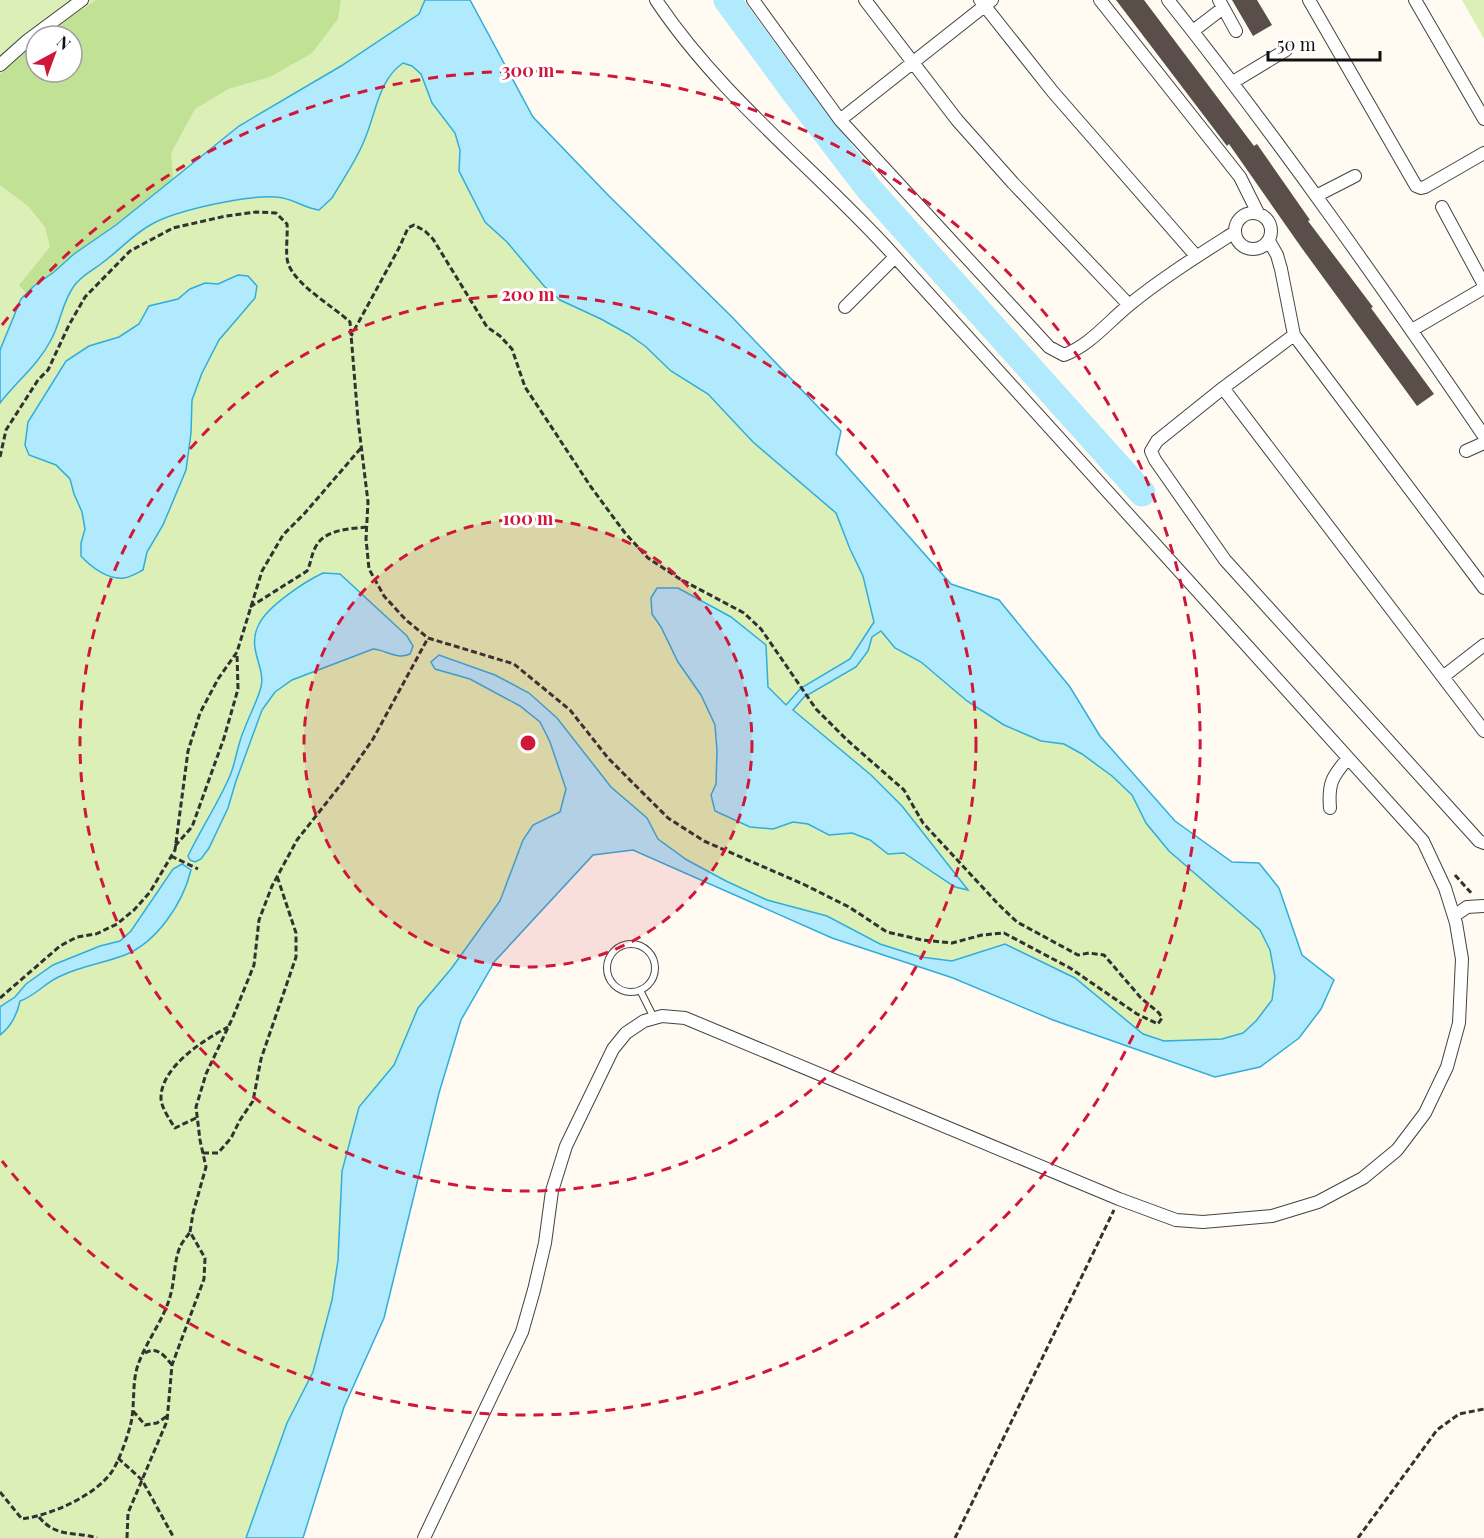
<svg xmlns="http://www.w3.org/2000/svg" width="1484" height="1538" font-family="'Playfair Display',serif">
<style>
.green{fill:#dbefb7;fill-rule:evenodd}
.forest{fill:#c1e194}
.water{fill:#b1eafc;stroke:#30addb;stroke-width:1.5}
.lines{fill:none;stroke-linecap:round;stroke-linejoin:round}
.river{stroke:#b1eafc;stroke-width:27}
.building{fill:#5a4e4a}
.service-casing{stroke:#434343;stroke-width:8}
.minor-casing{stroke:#434343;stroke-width:14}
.path{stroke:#323232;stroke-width:3;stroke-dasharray:6 3;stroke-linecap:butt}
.service{stroke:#fff;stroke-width:6}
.minor{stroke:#fff;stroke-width:12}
.ring{fill:none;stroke:#cf1839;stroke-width:3;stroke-dasharray:10 8}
.centre{fill:#cf1839;stroke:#fff;stroke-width:3}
.ring-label{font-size:18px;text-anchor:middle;font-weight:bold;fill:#cf1839;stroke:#fff;stroke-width:6;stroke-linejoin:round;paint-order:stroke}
</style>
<rect width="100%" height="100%" fill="#fffbf2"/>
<path class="green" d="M0 0H470L533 117 609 196 732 317 841 431 836 454 951 584 999 600 1070 687 1100 736 1175 821 1232 862 1259 863 1279 888 1302 955 1334 980 1321 1009 1299 1038 1260 1067 1215 1077 1053 1020 953 978 832 938 633 850 594 855 495 961 461 1020 439 1093 384 1318 344 1407 303 1538H0ZM36 36H72V72H36Z
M1462 0H1484V39Z"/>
<path class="forest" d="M96 0H341L338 19 312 53 270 77 228 89 195 109 171 153 173 179 116 225 74 254 27 294 19 285 50 247 45 227 28 206 0 185V74L36 43V72H72V36H44Z"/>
<path class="water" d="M425 0H470L533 117 609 196 732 317 841 431 836 454 951 584 999 600 1070 687 1100 736 1175 821 1232 862 1259 863 1279 888 1302 955 1334 980 1321 1009 1299 1038 1260 1067 1215 1077 1053 1020 953 978 832 938 633 850 593 855 495 961 461 1020 439 1093 384 1318 344 1407 303 1538H246L287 1423 313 1372 332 1300 338 1260 342 1171 359 1107 394 1065 418 1008 451 969 500 901 523 840 533 825 560 812 566 789 550 742 540 722 520 706 470 679 435 669 431 662 439 655 495 675 529 693 557 718 611 787 647 818 658 839 687 860 726 881 767 900 827 916 880 944 921 957 952 961 1005 944 1075 978 1143 1034 1164 1041 1222 1039 1243 1033 1256 1021 1272 1000 1275 977 1270 950 1260 930 1169 851 1146 823 1132 795 1112 776 1082 754 1064 744 1041 741 1004 725 967 701 921 662 895 648 881 631 872 637 868 651 856 667 804 697 793 710 871 775 902 806 968 890 955 887 904 853 888 854 870 840 852 833 829 835 808 824 793 822 773 829 750 827 715 811 711 795 716 784 717 751 715 725 701 695 678 662 661 627 652 614 651 598 657 588H678L731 617 766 645 768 687 786 705 801 688 850 659 874 622 863 576 850 549 836 513 753 442 708 394 671 371 645 346 628 334 601 319 560 300 544 286 507 242 485 222 459 171 460 150 455 133 432 103 421 74 412 66 403 63C378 80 376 114 364 141 356 161 343 179 332 198L319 210C304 208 290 197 276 197 247 195 177 210 152 224 133 234 119 251 102 263 92 271 82 275 74 286 62 302 61 322 51 340 38 365 17 381 0 403V350L21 299 34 286 54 272 74 254 116 225 239 126 341 66 419 14Z
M238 275 248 276 257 286 255 298 219 340 202 373 192 400 191 433 186 470 163 525 147 552 143 570C137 573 131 577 124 578 108 580 91 567 81 556V543L85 529 82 512 74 494 70 479 56 465 29 455 25 445 28 422 66 361 89 346 119 337 139 324 149 306 178 299 190 289 205 283 218 284Z
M323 573 340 574 407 636 413 646 410 654C397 660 386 650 373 649L292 680 275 692 262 710 236 781 228 808 209 848 201 859 195 862 190 860 188 856C201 829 217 805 229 778 236 763 237 745 244 730 249 716 257 702 261 687 266 667 246 649 259 624 268 606 304 582 323 573Z
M182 864 191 870C183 903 157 942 125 955 104 963 82 966 63 975 46 981 36 996 20 1001 17 1015 12 1026 0 1035V1007L15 997 26 984 53 965 100 946 120 941 131 931 173 869Z"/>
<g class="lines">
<path class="river" d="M727 0 790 86 869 189 1142 493"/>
</g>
<path class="building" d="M1116 0H1144L1254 146 1257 144 1310 220 1308 221 1373 307 1371 308 1434 394 1417 406 1301 247 1229 144 1227 146Z
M1232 0H1257L1272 25 1253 36Z"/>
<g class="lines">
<defs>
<path id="service" d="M607 968a24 24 0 1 1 48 0a24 24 0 1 1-48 0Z
M640 990 654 1018"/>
<path id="minor" d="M753 0 840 120 1049 347 1064 355C1090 345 1107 323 1129 305 1162 278 1199 255 1235 232
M865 0 957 120 1013 183 1129 305
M980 0 1053 92 1196 256
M1100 0 1240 177 1258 213
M1168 0C1280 141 1383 288 1484 436
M1219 0 1236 31
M1309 0 1416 186 1421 188 1425 187 1484 153
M1415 0 1484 119
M1193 31 1223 8
M0 65 28 40 82 0
M1233 82 1286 50
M840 120 992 0
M1316 196 1355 176
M1442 207 1484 285
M1235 231a18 18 0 1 1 36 0a18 18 0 1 1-36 0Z
M1269 241 1277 255 1281 269 1294 335 1484 588
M845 307 895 257
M1412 330 1484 288
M1294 335 1223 388 1157 441 1151 451 1155 460 1225 560 1479 841 1484 843
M1223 388 1484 731
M1466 451 1484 443
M1444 676 1484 645
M1330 808C1328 783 1332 777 1348 758
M1454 916 1467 907 1483 906
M424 1538 522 1332 534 1290 545 1243 552 1191 566 1146 613 1049 626 1033 644 1021 662 1016 685 1018 1119 1199 1176 1220 1203 1222 1272 1216 1318 1202 1363 1178 1397 1150 1425 1113 1447 1067 1459 1023 1462 959 1456 923 1445 888 1423 841C1245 644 1068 446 889 250 812 166 720 96 656 0"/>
</defs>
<use href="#service" class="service-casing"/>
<use href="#minor" class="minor-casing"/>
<path class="path" d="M0 457 6 430 38 380 48 370 69 325 85 297 130 251 173 228 226 216 256 212 276 213 287 224C288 234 285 254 288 263 295 285 333 306 350 322L358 420 368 502 366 539 369 569 384 596 406 620 428 638 514 664 570 710 608 758 668 818 704 841 803 884 849 907 887 932 922 940 952 943 982 935 1004 933 1070 968 1137 1014 1158 1024 1162 1018 1159 1013 1141 998 1104 955 1089 953 1078 955 1017 922 999 905 923 823 904 790 847 740 816 709 761 629 744 613 680 579 648 558 625 533 591 487 525 387 512 349 500 336 487 327 433 239 425 231 414 225 408 228 399 248 351 336
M250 607 307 571C311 563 311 556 315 548 324 529 349 529 367 527
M175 846 192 827 224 738 238 689 237 654
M171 856 198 869
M1455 875 1473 895
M0 998 60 946 77 937 96 934 117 924 134 910 150 892 175 850 188 751 200 713 218 679 237 652 262 571 283 535 304 514 361 448
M196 1118 175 1128C170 1120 162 1109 161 1099 160 1067 204 1040 228 1027
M203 1153H218L231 1138 240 1120 253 1101 261 1059 296 957V933L277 876
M145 1353C157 1346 164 1355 172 1365
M133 1411 145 1425 157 1423 167 1416
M118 1458 142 1480 174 1538
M0 1492 22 1519C51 1515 96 1496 113 1470 121 1456 127 1438 131 1423 135 1404 132 1386 137 1368 145 1342 165 1319 171 1293 175 1278 174 1261 180 1247 182 1242 187 1237 190 1232
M39 1517C56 1538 74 1531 97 1538
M127 1538 128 1513 167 1421 172 1365 204 1279 205 1258 190 1232 193 1213 206 1167 200 1140 196 1107 206 1074 233 1017 254 965 259 920 272 886 297 840 346 778 373 739 428 638
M955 1538 1114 1210
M1358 1538 1437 1430 1459 1414 1484 1409"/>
<use href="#service" class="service"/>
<use href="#minor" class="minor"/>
</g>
<circle cx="528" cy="743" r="224" fill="#cf1839" fill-opacity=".12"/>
<g class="ring">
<circle cx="528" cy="743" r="224"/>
<circle cx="528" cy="743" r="448"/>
<path d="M2 325A672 672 0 1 1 2 1161"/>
</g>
<circle cx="528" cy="743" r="9" class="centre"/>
<g class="ring-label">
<text x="528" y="77">300 m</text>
<text x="528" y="301">200 m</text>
<text x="528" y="525">100 m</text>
</g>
<g transform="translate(54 54) rotate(41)"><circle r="28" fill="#ffffff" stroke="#9f9f9f" stroke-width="1.5"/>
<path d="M0-4.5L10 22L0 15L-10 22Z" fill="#cf1839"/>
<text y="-9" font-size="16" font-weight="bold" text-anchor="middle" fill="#101010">N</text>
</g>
<path d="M1268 51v9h112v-9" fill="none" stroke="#101010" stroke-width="3"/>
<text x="1277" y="51" font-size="18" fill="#101010" stroke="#ffffff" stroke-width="4.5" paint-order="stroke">50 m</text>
</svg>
